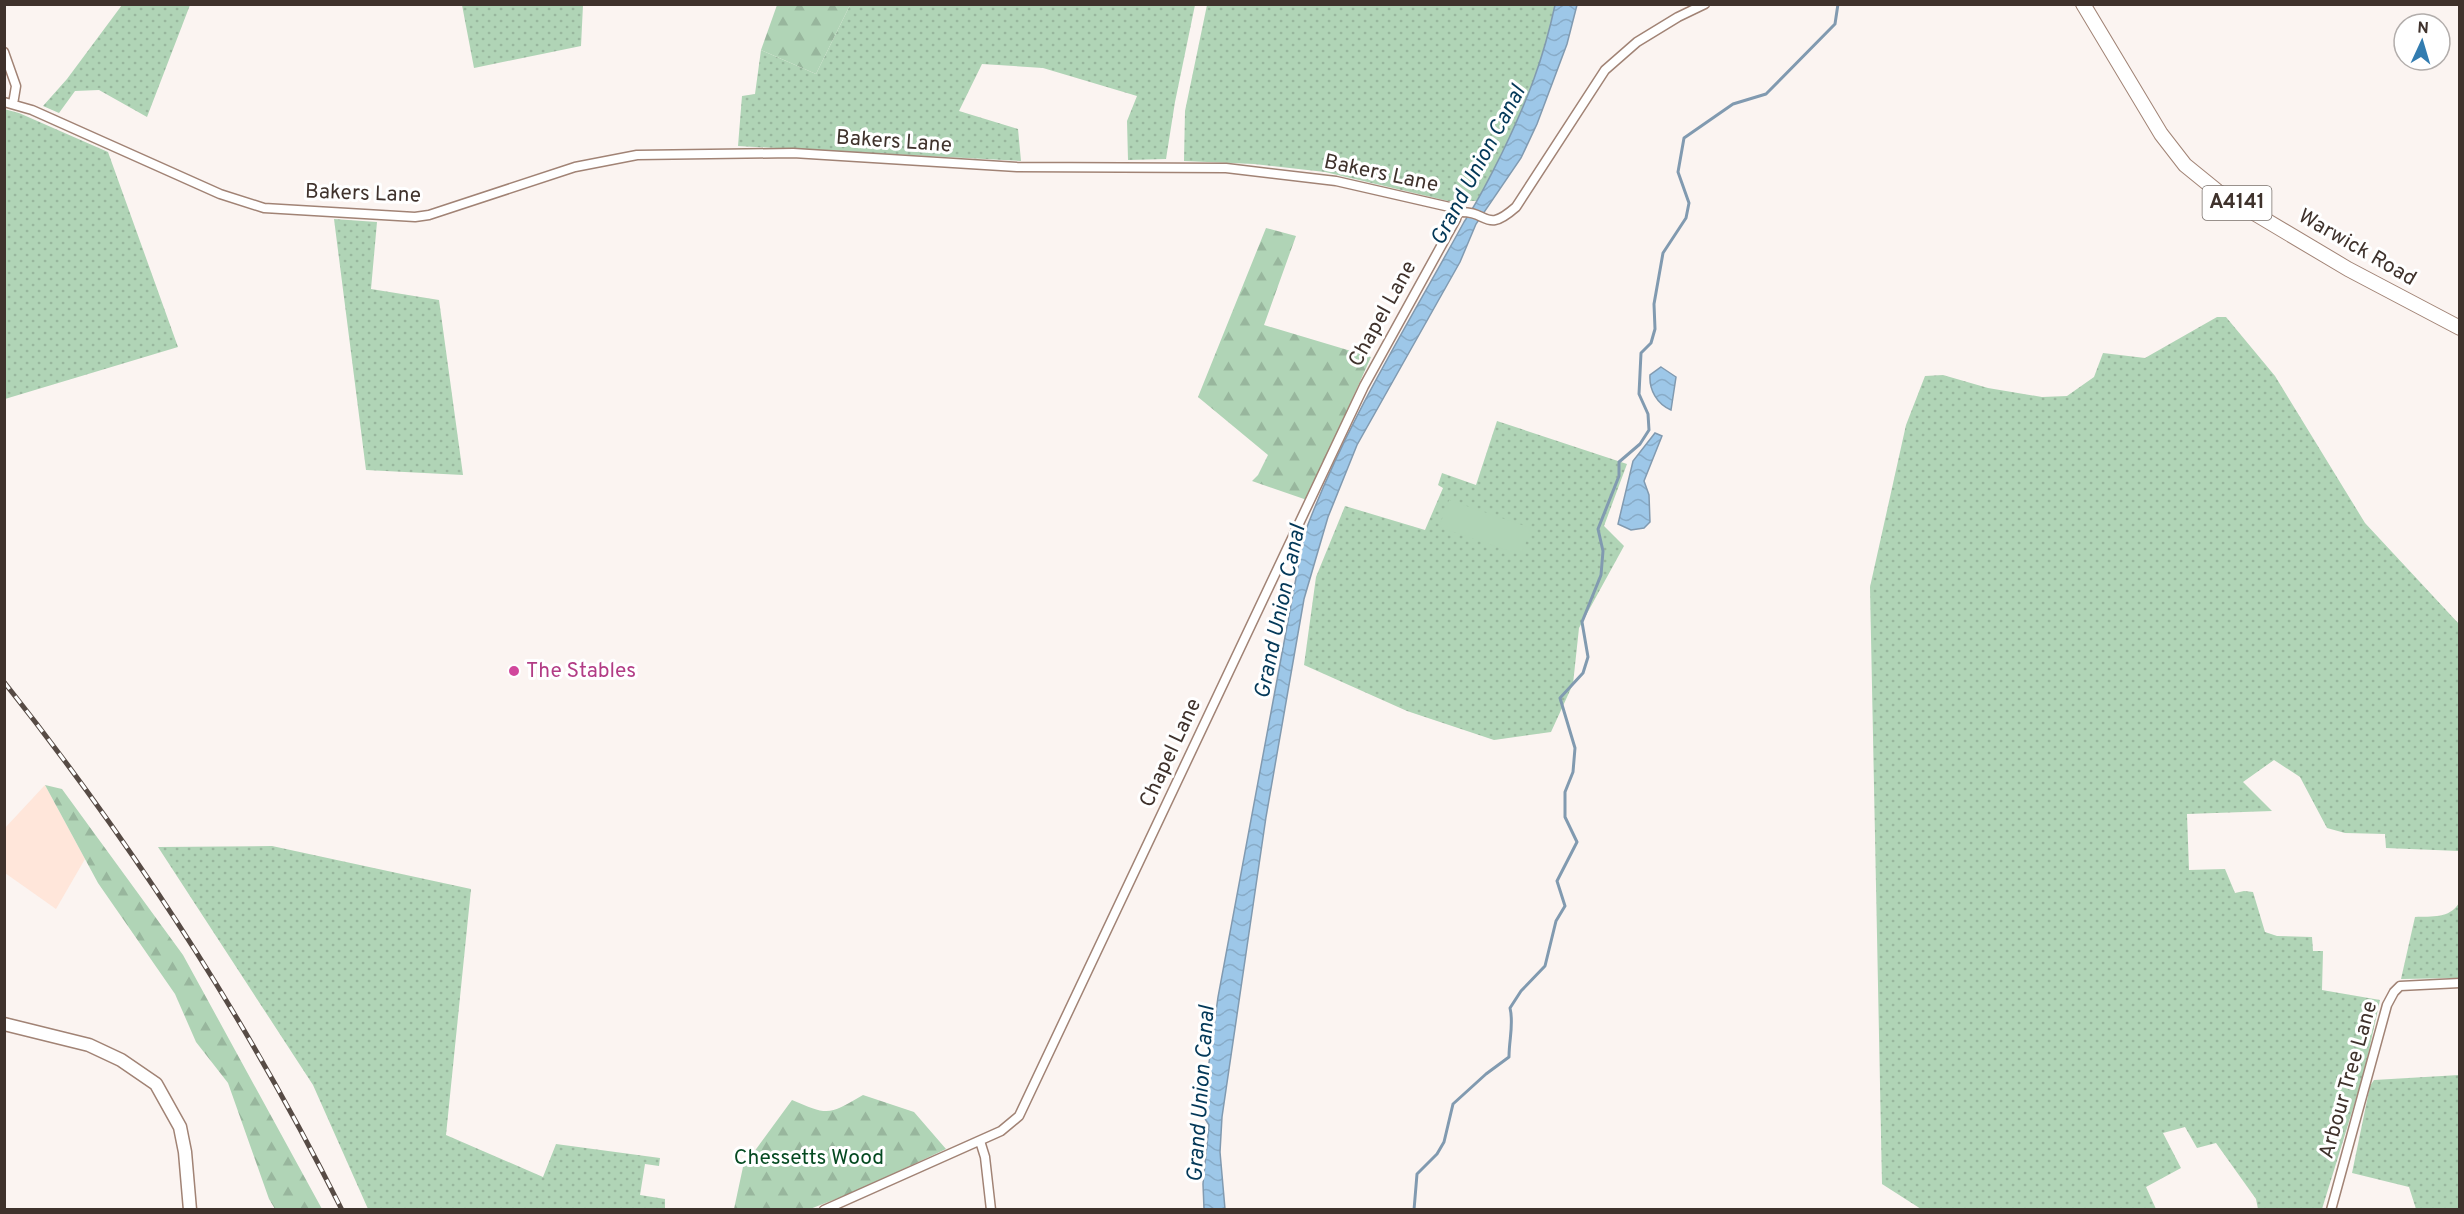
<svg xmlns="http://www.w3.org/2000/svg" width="2464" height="1214" font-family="Overpass,sans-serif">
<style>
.built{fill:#ffe6da}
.grass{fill:url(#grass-dots)}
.forest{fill:url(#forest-firs)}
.garden{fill:#b0d4b6}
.water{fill:url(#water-waves);stroke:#819ab0;stroke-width:1.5}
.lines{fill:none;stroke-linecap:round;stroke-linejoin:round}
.stream{stroke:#819ab0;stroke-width:3}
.street-casing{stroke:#a18375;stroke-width:11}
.secondary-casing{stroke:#a18375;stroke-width:15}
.primary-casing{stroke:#a18375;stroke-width:16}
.street{stroke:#fff;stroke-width:8}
.secondary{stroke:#fff;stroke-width:12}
.primary{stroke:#fff;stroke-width:14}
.rail-casing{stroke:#574b45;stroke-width:5}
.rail{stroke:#fff;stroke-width:3;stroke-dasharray:9;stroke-linecap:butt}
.hotel-dot{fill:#d1479c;stroke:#fff;stroke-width:2}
.labels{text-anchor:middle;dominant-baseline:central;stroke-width:6;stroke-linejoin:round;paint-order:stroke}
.shield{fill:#fff;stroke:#79706b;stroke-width:1.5}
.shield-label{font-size:20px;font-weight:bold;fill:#3f322c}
.street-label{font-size:21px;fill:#3f322c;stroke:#fff}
.hotel-label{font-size:21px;fill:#b23c85;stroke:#fff;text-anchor:start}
.park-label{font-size:21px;fill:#054a21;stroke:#fff}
.water-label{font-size:22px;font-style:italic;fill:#033858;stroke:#fff}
</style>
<defs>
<pattern id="grass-dots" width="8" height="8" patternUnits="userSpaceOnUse" patternTransform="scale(1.5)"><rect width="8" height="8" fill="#b0d4b6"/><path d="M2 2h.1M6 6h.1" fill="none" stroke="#98b69d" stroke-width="1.8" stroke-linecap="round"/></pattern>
<pattern id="forest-firs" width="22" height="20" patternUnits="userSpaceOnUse" patternTransform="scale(1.5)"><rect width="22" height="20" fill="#b0d4b6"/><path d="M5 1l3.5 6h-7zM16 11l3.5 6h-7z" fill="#98b69d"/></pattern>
<pattern id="water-waves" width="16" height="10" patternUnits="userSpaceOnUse" patternTransform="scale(1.5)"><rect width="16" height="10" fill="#9dc7e8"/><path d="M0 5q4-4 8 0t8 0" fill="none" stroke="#88abc7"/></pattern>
</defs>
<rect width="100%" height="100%" fill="#fbf4f1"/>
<path class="built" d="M45 785 85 859 56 909 5 873V828Z"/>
<path class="grass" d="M122 5H190L147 117 99 90 75 91 59 113 43 106 67 79Z
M462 5H583L581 46 474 68Z
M850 5H1195L1175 102 1166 159 1128 160 1127 121 1137 96 1043 68 982 64 959 111 1018 129 1021 161 738 146 742 96 755 94 761 50 816 74Z
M1207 5H1555L1545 49 1530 95 1479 201H1448L1325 172 1254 164 1184 161 1185 111Z
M4 109 19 113 108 152 178 347 5 399Z
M334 219 377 222 371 289 439 300 463 475 366 470Z
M2217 317H2226L2275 376 2365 523 2459 624V851L2386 848 2385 834 2345 833 2327 828 2300 777 2274 760 2243 782 2272 811 2187 814 2189 870 2225 869 2235 893 2244 891 2253 892 2265 932 2277 936 2312 937 2313 951H2323L2322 990 2380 1000 2364 1073 2322 1209H2258L2256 1199 2216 1143 2197 1148 2185 1127 2163 1133 2181 1168 2146 1187 2156 1209H1921L1882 1184 1870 587 1906 425 1925 376 1943 375 1988 388 2042 397 2067 396 2094 377 2103 353 2145 358Z
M1497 421 1627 464 1604 526 1624 546 1579 628 1573 684 1551 732 1494 740 1407 711 1304 665 1316 577 1345 506 1425 530 1443 488 1438 485 1442 473 1476 485Z
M272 846 471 889 446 1135 543 1177 556 1144 660 1158 659 1166 645 1164 640 1195 665 1199V1209H368L313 1085 158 847Z
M2459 903V978L2401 979 2415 917C2432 916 2449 919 2459 903Z
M2459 1075V1209H2416L2409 1187 2352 1173 2370 1086 2374 1080Z"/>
<path class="forest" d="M777 5H850L816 74 761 50Z
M1266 228 1296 236 1264 325 1371 357 1307 500 1252 481 1258 475 1268 455 1198 397Z
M45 785 62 789 183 955 322 1209H275L269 1199 228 1083 196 1042 175 994 98 883Z
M863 1095 914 1112 946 1149 859 1190 810 1209H734L743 1167 792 1100C829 1116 829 1115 863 1095Z"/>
<path class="garden" d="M1449 500 1531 528 1521 555 1439 527Z"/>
<path class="water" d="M1555 5H1577L1567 44 1537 124 1521 158 1476 224 1460 262 1357 445 1328 517 1304 599 1266 817 1222 1117 1220 1152 1225 1209H1204L1203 1184 1209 1125 1202 1114 1218 997 1304 535C1345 424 1408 325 1464 222 1479 200 1490 177 1502 153 1527 101 1543 61 1555 5Z
M1661 367 1676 377 1671 410C1657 404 1649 390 1650 375Z
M1655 433 1662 436 1644 481 1649 495 1650 522 1644 528 1631 530 1618 524 1633 461Z"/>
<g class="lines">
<path class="stream" d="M1414 1210 1417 1174 1437 1154 1444 1142 1453 1104 1486 1074 1509 1057C1509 1039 1514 1024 1510 1008L1521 991 1545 966 1556 921 1565 906 1557 881 1577 842 1565 817V792L1573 772 1575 748 1560 698 1583 673 1588 657 1582 622 1601 575 1603 551 1598 529 1619 476V462L1640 444 1649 430 1648 414 1639 394 1641 353 1651 343 1655 329 1654 304 1663 253 1686 218 1689 203 1678 172 1684 138 1733 104 1766 94 1835 24 1838 4"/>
<defs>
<path id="street" d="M4 52 16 86 13 104
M4 102 32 110 220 194 264 208 415 217 429 215 575 167 637 155 793 153 1017 167 1226 168 1336 181 1454 208 1458 212C1489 210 1484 235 1516 207L1605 70 1637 42 1678 17 1705 4
M980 1141 985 1157 991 1210
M824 1210 1001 1131 1019 1116 1364 386 1456 219 1458 212
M2331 1210 2387 1005 2394 992 2400 986 2460 983"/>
<path id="secondary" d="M4 1024 89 1045 121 1060 156 1084 180 1127 185 1152 190 1210"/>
<path id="primary" d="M2083 4 2161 134 2185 165 2217 191 2348 269 2460 328"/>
</defs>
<use href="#street" class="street-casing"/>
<use href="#secondary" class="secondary-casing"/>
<use href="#primary" class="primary-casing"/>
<use href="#street" class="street"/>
<use href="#secondary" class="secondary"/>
<use href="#primary" class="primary"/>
<defs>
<path id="rail" d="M4 682C135 847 248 1022 342 1210"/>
</defs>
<use href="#rail" class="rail-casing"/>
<use href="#rail" class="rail"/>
</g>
<circle class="hotel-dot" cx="514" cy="671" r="6"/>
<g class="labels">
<rect class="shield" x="2202.5" y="186" width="69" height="34" rx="4.5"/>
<g class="shield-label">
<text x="2237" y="203">A4141</text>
</g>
<g class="street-label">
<text transform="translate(894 142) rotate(4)">Bakers Lane</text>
<text transform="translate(1381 174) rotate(12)">Bakers Lane</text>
<text transform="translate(363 194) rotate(2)">Bakers Lane</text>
<text transform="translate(2357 248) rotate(30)">Warwick Road</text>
<text transform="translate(1383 314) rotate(-61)">Chapel Lane</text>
<text transform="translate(1171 753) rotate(-65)">Chapel Lane</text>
<text transform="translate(2349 1080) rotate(-74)">Arbour Tree Lane</text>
</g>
<g class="hotel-label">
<text x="526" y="671">The Stables</text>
</g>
<g class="park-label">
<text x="809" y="1158">Chessetts Wood</text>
</g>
<g class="water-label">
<text transform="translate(1479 166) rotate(-62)">Grand Union Canal</text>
<text transform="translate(1281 612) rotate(-78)">Grand Union Canal</text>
<text transform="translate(1202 1094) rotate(-86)">Grand Union Canal</text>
</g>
</g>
<rect width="2464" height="1214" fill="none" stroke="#3f322c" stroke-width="12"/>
<g transform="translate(2422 42) rotate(4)"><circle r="28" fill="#ffffff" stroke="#b2adab" stroke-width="1.5"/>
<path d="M0-4.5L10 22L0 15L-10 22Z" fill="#327cb0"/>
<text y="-9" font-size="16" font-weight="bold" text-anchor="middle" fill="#3f322c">N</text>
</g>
</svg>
